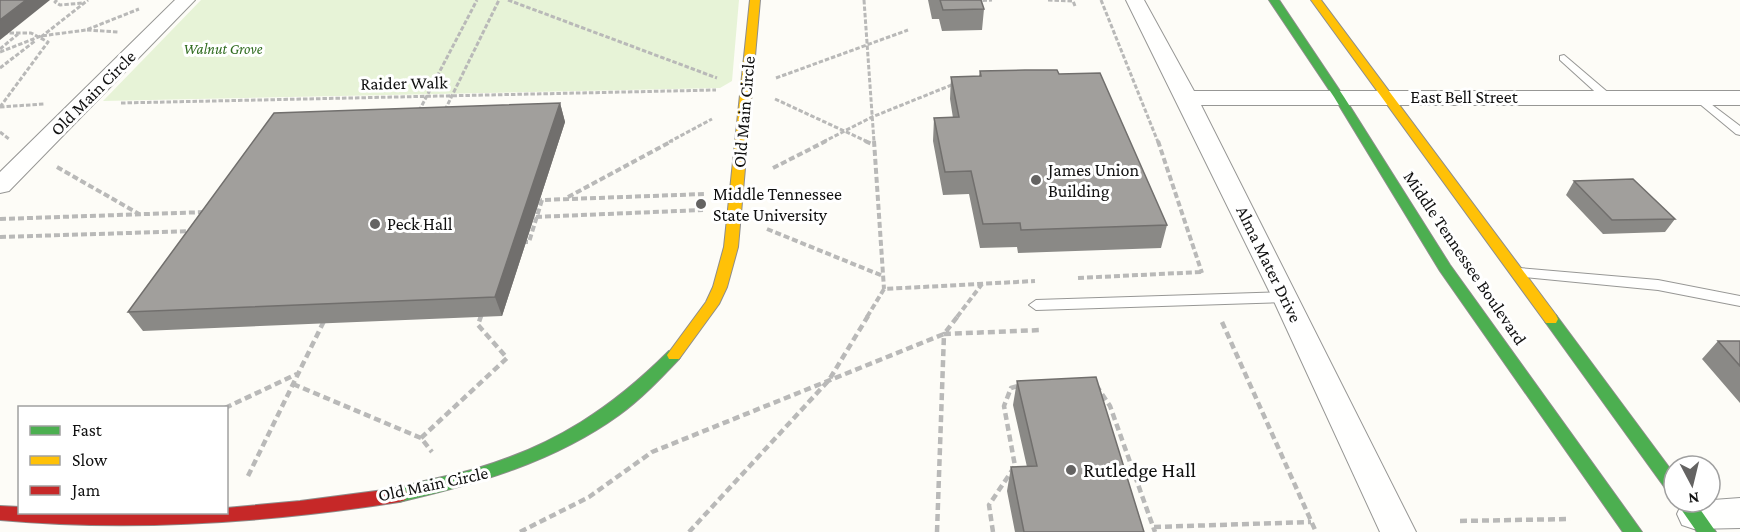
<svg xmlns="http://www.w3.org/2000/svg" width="1740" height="532" font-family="'Crimson Pro',serif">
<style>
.green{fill:#e7f3d7}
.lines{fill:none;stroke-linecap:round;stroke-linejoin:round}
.lane-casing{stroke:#979795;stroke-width:2}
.street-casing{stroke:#979795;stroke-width:2}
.fast-casing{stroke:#8e8d8b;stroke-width:2}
.slow-casing{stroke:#8e8d8b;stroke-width:2}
.jam-casing{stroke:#8e8d8b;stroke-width:2}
.path-far2{stroke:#b9b9b8;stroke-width:3;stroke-dasharray:4.5 2;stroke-linecap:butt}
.path-far1{stroke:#b9b9b8;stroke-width:4;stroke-dasharray:6 3;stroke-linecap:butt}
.path{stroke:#b9b9b8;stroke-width:4.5;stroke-dasharray:7 4;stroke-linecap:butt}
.lane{fill:#fffffe;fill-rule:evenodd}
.street{fill:#fffffe;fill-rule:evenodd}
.fast{fill:#4caf50;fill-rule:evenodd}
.slow{fill:#ffc107;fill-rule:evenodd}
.jam{fill:#c62828;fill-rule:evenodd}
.wall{fill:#8a8986}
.shaded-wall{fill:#716f6d}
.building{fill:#a19f9c;stroke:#716f6d;stroke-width:1.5}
.poi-dot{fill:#646362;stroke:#fff;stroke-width:2}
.labels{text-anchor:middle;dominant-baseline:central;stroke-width:6;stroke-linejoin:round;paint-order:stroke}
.far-park-label{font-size:15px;font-style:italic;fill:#2f6b1f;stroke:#fff}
.street-label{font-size:18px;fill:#111;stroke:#fff}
.poi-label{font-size:18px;fill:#111;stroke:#fff;text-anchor:start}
.near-poi-label{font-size:21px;fill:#111;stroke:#fff;text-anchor:start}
</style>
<rect width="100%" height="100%" fill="#fdfcf7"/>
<path class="green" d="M201 0H739L732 81 720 88 103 101Z"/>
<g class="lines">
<defs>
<path id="lane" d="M1564 55 1611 95V99H1603L1560 60V56Z
M1699 95 1740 126V135L1736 134 1695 100V96Z
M1519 268 1658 280 1740 296V306L1658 290 1514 276 1512 273Z
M1286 292 1293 297 1286 302 1036 310 1029 305 1036 300Z"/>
<path id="street" d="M175 0H195L9 191 0 193V172Z
M1126 0H1144L1194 91H1740V105H1201L1416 532H1380L1272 297Z
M1740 498V528L1694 529 1682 525 1677 514 1682 503 1686 502Z"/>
<path id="fast" d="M1269 0H1279L1344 97 1450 265 1642 532H1623L1440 271 1334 97Z
M1551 314 1556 315 1674 474V494L1668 492 1546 323 1544 319 1546 315Z
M674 350 679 351 681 355 679 359C660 379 641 399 619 415 554 462 477 484 399 502L393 500 390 495 393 490C420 480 450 477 478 468 555 445 612 408 669 351Z
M1676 502H1695L1716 532H1697Z"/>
<path id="slow" d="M750 0H760L738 247 727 287 719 304 679 359H669L667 355 706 302 713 287 724 247Z
M1311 0H1321L1556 315 1558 319 1556 323H1546Z"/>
<path id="jam" d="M399 488 405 490 408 495 405 500 399 502C266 523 134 532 0 520V506L20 507V512H226V508L300 501Z"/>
</defs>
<use href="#lane" class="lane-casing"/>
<use href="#street" class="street-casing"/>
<use href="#fast" class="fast-casing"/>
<use href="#slow" class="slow-casing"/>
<use href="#jam" class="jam-casing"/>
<path class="path-far2" d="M57 0 55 2 60 5 83 3
M508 0 717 78
M864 0 874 142
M1048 0 1073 1 1075 6
M1101 0 1158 142
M976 1 992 0
M87 30 118 32
M41 37 88 0
M0 49 18 34
M0 52 41 36 86 30 139 9
M0 68 35 41
M776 78 908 30
M775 99 868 142
M121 103 716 90
M0 107 44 104
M0 107 48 42 31 33H6
M445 110 499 0
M419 111 477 0
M0 132 9 139
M669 142 712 119
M823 142 872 117 954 84"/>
<path class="path-far1" d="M865 141 874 145
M874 141 884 289
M1158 141 1202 273
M57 167 139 214
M773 168 826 141
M568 197 672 141
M536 217 703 210
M0 219 206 212
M767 229 883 276
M0 237 192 231
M522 242H529L542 200 705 194
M1078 278 1201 272
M481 317 482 313
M867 317 884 289 1035 281
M957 317 982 284"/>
<path class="path" d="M1222 322 1316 532
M293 384 421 438 432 452
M1096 385 1110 406 1155 532
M225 408 297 374
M421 438 507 358 478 325 481 316
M248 476 324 321
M1460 521 1570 519
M1154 527 1311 522
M520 532 589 497 652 452 944 334 958 316
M689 532 829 380 868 316
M937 532 944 334 1041 330
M993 532 989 505 1015 466 1004 406 1011 388 1021 385"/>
<use href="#lane" class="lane"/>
<use href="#street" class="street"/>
<use href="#fast" class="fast"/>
<use href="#slow" class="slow"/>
<use href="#jam" class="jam"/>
</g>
<path class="wall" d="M928 0H981L984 9 982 30 942 31 939 19H932Z
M980 71 1059 74 1167 225 1161 248 1018 253 1017 247 980 248 969 194 943 195 933 141 934 118H953L950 99 951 77 979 76Z
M560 103 565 122 502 316 143 331 128 312Z
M1574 181 1675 219 1665 232 1603 234 1566 195Z
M1718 341H1740V403L1702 359Z
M1017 381 1144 532H1015L1007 491 1011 467H1027L1013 405Z"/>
<path class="shaded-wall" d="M26 0H50L0 40V20Z
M560 103 565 122 502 316 495 297Z"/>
<path class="building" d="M0 0H26L0 20Z
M940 0H981L984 9 943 10Z
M1025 70H1057L1059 74 1100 73 1167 225 1021 230 1020 223 983 224 971 171 945 172 934 118 959 117 951 77 981 76 980 71Z
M560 103 495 297 128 312 274 113Z
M1633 179 1675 219 1612 220 1574 181Z
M1718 341H1740V366Z
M1096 377 1144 532H1024L1011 467 1037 466 1017 381Z"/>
<g class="poi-dot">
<circle cx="1036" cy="180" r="6"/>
<circle cx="701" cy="204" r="6"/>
<circle cx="375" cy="224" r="6"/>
<circle cx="1071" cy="470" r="6"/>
</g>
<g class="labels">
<g class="far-park-label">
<text x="223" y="49">Walnut Grove</text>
</g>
<g class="street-label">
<text transform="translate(404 83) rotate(-1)">Raider Walk</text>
<text transform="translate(93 93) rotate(-45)">Old Main Circle</text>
<text x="1464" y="97">East Bell Street</text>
<text transform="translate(744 112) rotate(-85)">Old Main Circle</text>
<text transform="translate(1465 258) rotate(56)">Middle Tennessee Boulevard</text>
<text transform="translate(1269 264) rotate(64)">Alma Mater Drive</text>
<text transform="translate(433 484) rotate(-12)">Old Main Circle</text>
</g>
<g class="poi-label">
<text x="1048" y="170">James Union<tspan x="1048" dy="21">Building</tspan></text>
<text x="713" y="194">Middle Tennessee<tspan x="713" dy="21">State University</tspan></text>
<text x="387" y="224">Peck Hall</text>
</g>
<g class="near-poi-label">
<text x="1083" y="470">Rutledge Hall</text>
</g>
</g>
<rect x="18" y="406" width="210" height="108" fill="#ffffff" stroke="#a0a0a0" stroke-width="1.5"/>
<rect x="30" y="426" width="30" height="9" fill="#4caf50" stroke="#a0a0a0" stroke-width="1.5"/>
<text x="72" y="436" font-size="18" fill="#111111">Fast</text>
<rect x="30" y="456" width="30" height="9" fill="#ffc107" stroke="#a0a0a0" stroke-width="1.5"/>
<text x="72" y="466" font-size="18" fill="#111111">Slow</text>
<rect x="30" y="486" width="30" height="9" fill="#c62828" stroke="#a0a0a0" stroke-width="1.5"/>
<text x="72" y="496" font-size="18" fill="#111111">Jam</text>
<g transform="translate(1692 484) rotate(173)"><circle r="28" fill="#ffffff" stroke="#a0a0a0" stroke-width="1.5"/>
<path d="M0-4.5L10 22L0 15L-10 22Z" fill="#646362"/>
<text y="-9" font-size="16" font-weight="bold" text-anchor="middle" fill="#111111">N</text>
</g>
</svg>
